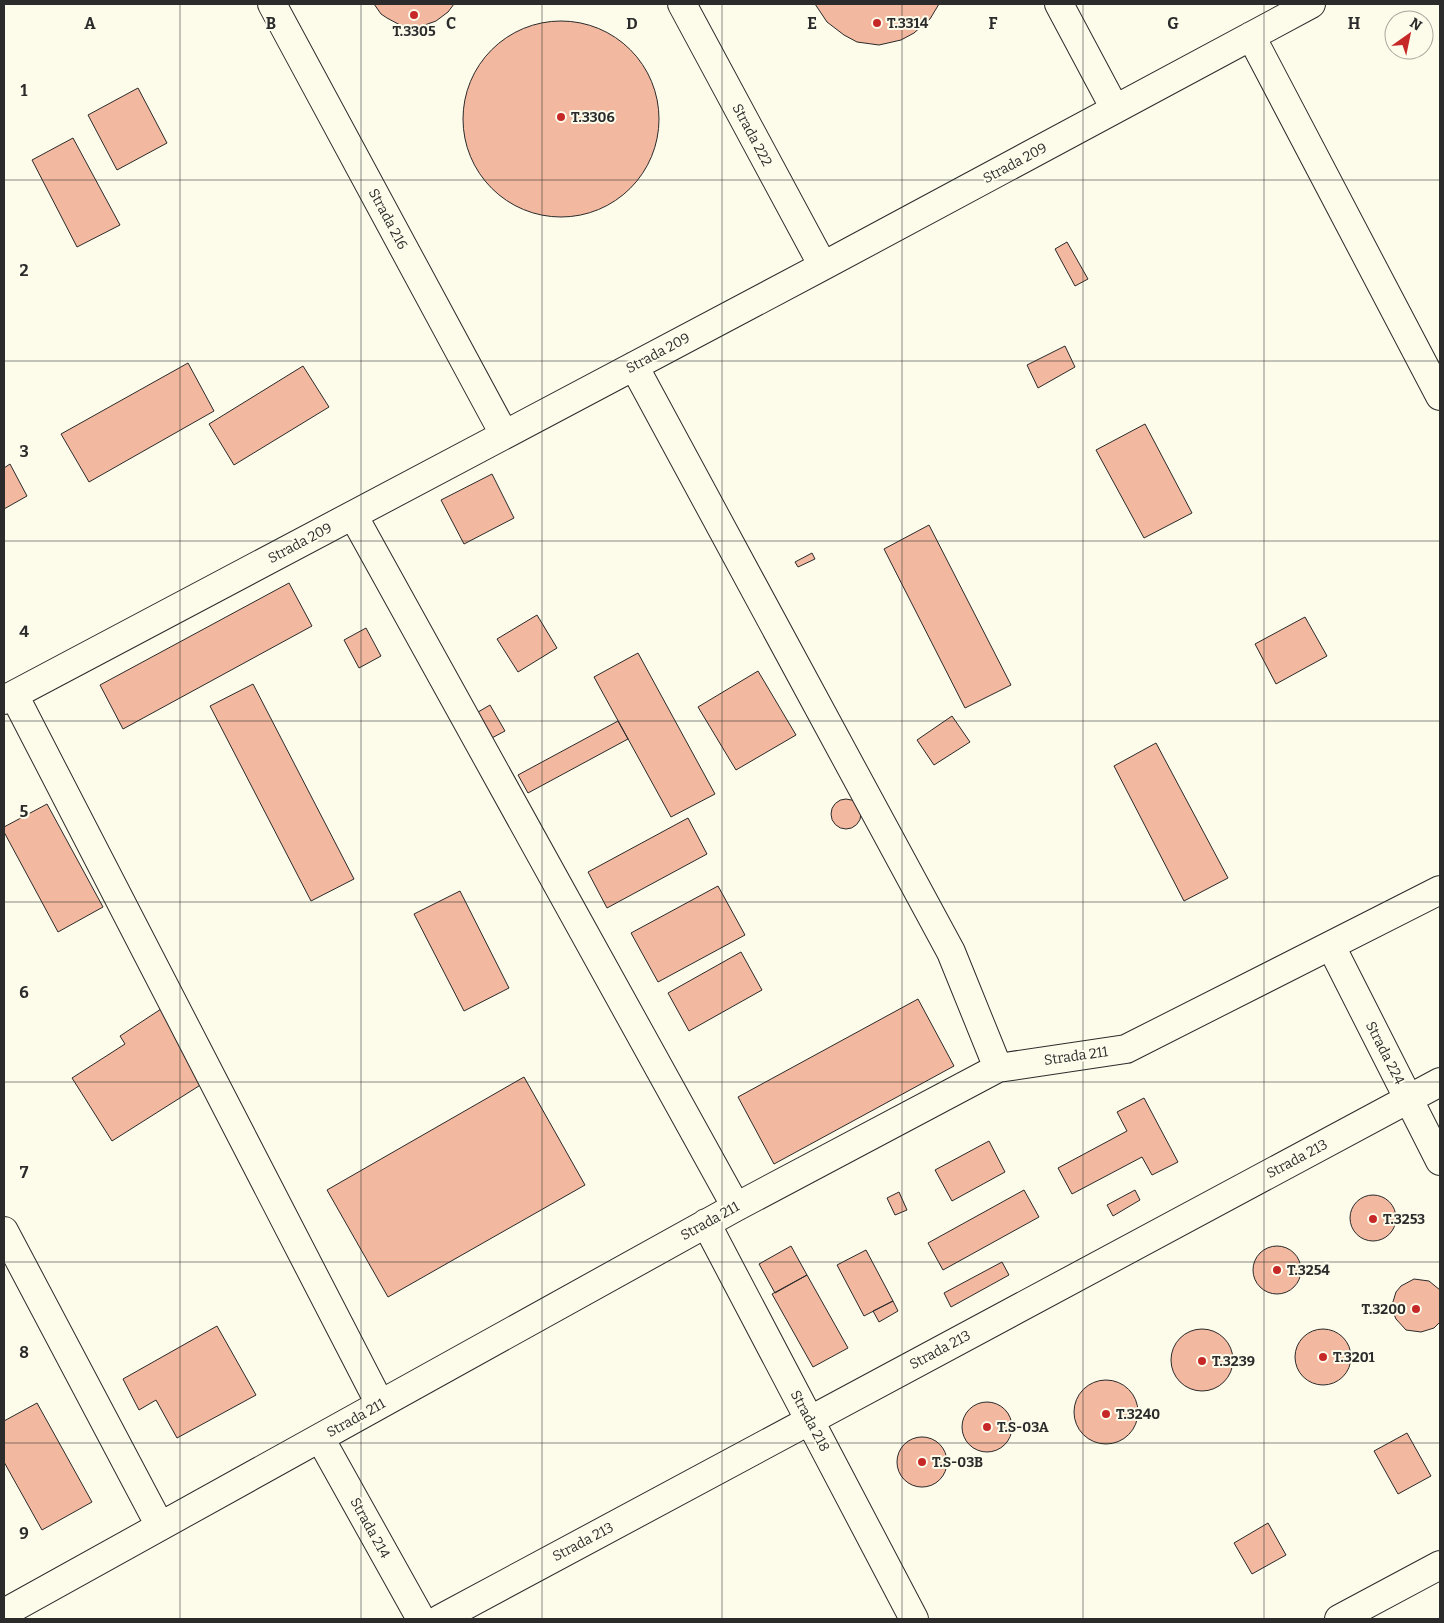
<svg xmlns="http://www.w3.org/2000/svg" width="1444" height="1623" font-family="Bitter,serif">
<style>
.building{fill:#f2b8a0;stroke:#2b2b2b}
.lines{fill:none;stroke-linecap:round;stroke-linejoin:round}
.minor-casing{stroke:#2b2b2b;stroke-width:30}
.minor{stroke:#fdfbea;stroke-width:28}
.grid{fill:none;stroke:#2b2b2b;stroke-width:1;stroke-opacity:0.55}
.poi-dot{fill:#c62828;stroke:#fdfbea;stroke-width:2}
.labels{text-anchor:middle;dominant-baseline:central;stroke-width:4;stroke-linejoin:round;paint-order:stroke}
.poi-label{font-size:14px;font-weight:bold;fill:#2b2b2b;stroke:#fdfbea;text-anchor:start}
.street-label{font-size:14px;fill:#2b2b2b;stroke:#fdfbea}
.grid-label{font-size:16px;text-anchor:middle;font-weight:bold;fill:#2b2b2b;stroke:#fdfbea;stroke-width:4;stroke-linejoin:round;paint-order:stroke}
</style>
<rect width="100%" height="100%" fill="#fdfbea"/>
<path class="building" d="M374 4H454L448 12 436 21 422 26 415 27 400 25 387 18 381 14Z
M815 4H939L930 19 914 33 901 40 879 45 857 42 844 35 827 22Z
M463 119a98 98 0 1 1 196 0a98 98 0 1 1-196 0Z
M138 88 167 143 117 170 88 115Z
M73 138 120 225 77 247 32 160Z
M1067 242 1088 279 1075 286 1055 249Z
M1065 346 1075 367 1038 388 1027 365Z
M188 363 214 411 89 482 61 434Z
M303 366 329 407 234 465 209 424Z
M1145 424 1192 513 1144 538 1096 450Z
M10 464 27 496 4 509V468Z
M492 474 514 518 464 544 441 500Z
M929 525 1011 685 965 708 884 549Z
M812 553 815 559 798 567 795 562Z
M289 583 312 626 123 729 100 685Z
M537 615 557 648 518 672 497 639Z
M1305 617 1327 656 1276 684 1255 644Z
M366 628 381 656 359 668 344 640Z
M638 653 715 794 671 817 594 677Z
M758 671 796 735 736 770 698 707Z
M253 684 354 879 311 901 210 706Z
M490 705 505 731 488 740 473 715Z
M952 716 970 742 934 765 917 740Z
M618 721 628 739 528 793 518 775Z
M1156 743 1228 878 1184 901 1114 766Z
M831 814a15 15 0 1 1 30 0a15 15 0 1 1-30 0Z
M47 804 103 907 58 932 4 832V827Z
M688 818 707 854 607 908 588 872Z
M718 886 745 935 658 982 631 933Z
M460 891 509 988 464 1011 414 914Z
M741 952 762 990 689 1031 668 993Z
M918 999 954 1066 774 1164 738 1097Z
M161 1009 202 1084 112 1141 72 1078 125 1044 120 1036Z
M524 1077 585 1185 388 1297 327 1190Z
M1144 1098 1178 1162 1152 1175 1142 1157 1072 1194 1058 1168 1127 1131 1117 1112Z
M989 1141 1005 1172 952 1201 935 1170Z
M1024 1190 1039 1217 943 1270 928 1243Z
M1135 1190 1140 1200 1113 1216 1107 1205Z
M899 1192 907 1210 895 1215 887 1198Z
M1350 1218a23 23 0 1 1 46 0a23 23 0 1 1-46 0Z
M791 1246 807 1275 775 1293 759 1264Z
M1253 1270a24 24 0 1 1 48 0a24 24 0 1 1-48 0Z
M866 1250 893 1301 864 1316 837 1265Z
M1002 1262 1009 1275 951 1307 944 1293Z
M807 1275 848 1348 813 1367 772 1294Z
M1414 1279 1429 1281 1440 1290V1322L1434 1328 1421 1332 1406 1330 1396 1319 1393 1312 1392 1305 1396 1292 1401 1286Z
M893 1301 898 1311 879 1322 873 1311Z
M217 1326 256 1395 177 1438 156 1400 139 1410 123 1379Z
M1295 1357a28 28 0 1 1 56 0a28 28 0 1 1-56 0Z
M1171 1360a31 31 0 1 1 62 0a31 31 0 1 1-62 0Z
M1074 1412a32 32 0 1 1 64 0a32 32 0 1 1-64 0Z
M962 1427a25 25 0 1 1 50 0a25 25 0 1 1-50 0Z
M37 1403 92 1502 42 1530 4 1462V1421Z
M1407 1433 1431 1476 1398 1494 1374 1451Z
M897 1462a25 25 0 1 1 50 0a25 25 0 1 1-50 0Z
M1268 1523 1286 1555 1252 1574 1234 1543Z"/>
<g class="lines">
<defs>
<path id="minor" d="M272 4 504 434
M682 4 823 266
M1059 4 1115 109
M1251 36 1440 396
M634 366 951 952 998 1068
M353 515 736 1207
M14 695 380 1404
M4 700 823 266 1311 4
M1331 946 1440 1161
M706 1223 914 1619
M4 1231 160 1526
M320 1438 421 1619
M4 1613 736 1207 998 1068 1126 1049 1440 890
M440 1619 1440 1082
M1339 1619 1440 1565"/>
</defs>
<use href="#minor" class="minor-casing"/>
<use href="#minor" class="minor"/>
</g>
<path class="grid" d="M180 4V1619M361 4V1619M542 4V1619M722 4V1619M902 4V1619M1083 4V1619M1264 4V1619M4 180H1440M4 361H1440M4 541H1440M4 721H1440M4 902H1440M4 1082H1440M4 1262H1440M4 1443H1440"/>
<g class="poi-dot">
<circle cx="414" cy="15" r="5"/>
<circle cx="877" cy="23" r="5"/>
<circle cx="561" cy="117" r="5"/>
<circle cx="1373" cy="1219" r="5"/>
<circle cx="1277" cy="1270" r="5"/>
<circle cx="1416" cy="1309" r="5"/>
<circle cx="1323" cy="1357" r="5"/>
<circle cx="1202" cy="1361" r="5"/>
<circle cx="1106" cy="1414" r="5"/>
<circle cx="987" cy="1427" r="5"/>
<circle cx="922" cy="1462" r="5"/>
</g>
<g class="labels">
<g class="poi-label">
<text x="887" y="23">T.3314</text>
<text x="414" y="31" text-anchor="middle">T.3305</text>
<text x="571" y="117">T.3306</text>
<text x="1383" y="1219">T.3253</text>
<text x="1287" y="1270">T.3254</text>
<text x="1406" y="1309" text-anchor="end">T.3200</text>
<text x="1333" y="1357">T.3201</text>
<text x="1212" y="1361">T.3239</text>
<text x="1116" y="1414">T.3240</text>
<text x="997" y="1427">T.S-03A</text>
<text x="932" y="1462">T.S-03B</text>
</g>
<g class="street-label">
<text transform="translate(752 135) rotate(62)">Strada 222</text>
<text transform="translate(1015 163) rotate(-28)">Strada 209</text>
<text transform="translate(388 219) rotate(62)">Strada 216</text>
<text transform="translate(658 353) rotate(-28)">Strada 209</text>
<text transform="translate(300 543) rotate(-28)">Strada 209</text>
<text transform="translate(1385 1053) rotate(63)">Strada 224</text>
<text transform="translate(1076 1056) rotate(-8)">Strada 211</text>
<text transform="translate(1297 1159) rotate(-28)">Strada 213</text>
<text transform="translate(710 1221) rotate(-29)">Strada 211</text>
<text transform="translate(940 1350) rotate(-28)">Strada 213</text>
<text transform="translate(356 1418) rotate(-29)">Strada 211</text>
<text transform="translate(810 1421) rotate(62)">Strada 218</text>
<text transform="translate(370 1528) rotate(61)">Strada 214</text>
<text transform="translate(583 1542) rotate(-28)">Strada 213</text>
</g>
</g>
<g class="grid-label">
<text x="90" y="29">A</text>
<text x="271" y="29">B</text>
<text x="451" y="29">C</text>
<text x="632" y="29">D</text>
<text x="812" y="29">E</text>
<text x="993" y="29">F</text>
<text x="1173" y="29">G</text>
<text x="1354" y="29">H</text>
<text x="24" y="96">1</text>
<text x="24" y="276">2</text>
<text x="24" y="457">3</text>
<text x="24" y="637">4</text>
<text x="24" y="817">5</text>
<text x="24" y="998">6</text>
<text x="24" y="1178">7</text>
<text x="24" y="1358">8</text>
<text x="24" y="1539">9</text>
</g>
<rect width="1444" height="1623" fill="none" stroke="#2b2b2b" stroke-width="10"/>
<g transform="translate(1409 35) rotate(33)"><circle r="24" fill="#fdfbea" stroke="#a9a89e"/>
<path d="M0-4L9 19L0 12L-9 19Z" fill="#c62828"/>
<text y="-8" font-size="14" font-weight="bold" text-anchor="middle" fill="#2b2b2b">N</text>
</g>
</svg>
